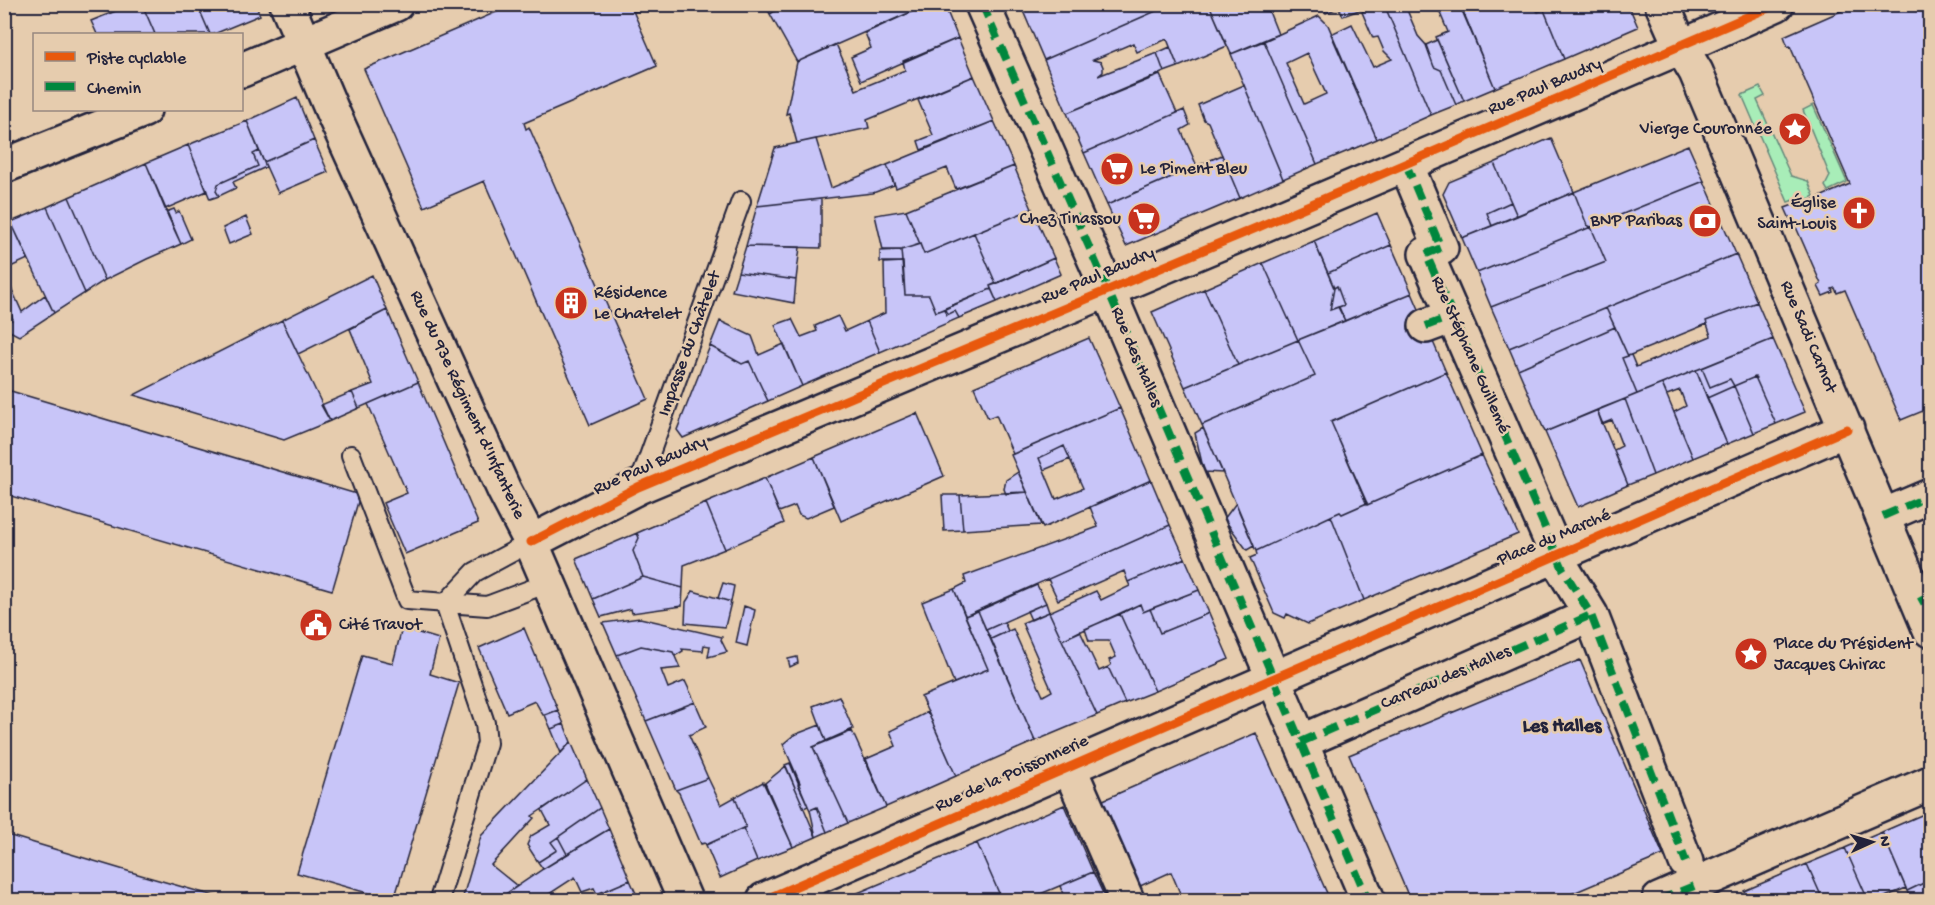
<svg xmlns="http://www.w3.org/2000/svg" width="1935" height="905" font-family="'Gochi Hand',sans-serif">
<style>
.green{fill:#a8edb8;stroke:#65887a;stroke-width:1.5}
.building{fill:#c8c5f8;stroke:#22223b;stroke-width:1.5;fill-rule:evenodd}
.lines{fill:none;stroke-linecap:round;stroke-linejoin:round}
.lane-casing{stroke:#22223b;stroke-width:22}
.street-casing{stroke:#22223b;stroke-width:38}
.secondary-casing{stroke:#22223b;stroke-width:38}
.lane{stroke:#e6ccae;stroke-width:18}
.street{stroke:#e6ccae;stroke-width:33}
.secondary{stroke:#e6ccae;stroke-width:33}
.quiet{stroke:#00873e;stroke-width:8;stroke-dasharray:15 8;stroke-linecap:butt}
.cycleway-casing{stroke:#e6ccae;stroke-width:13}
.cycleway{stroke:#e8590c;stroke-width:9}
.labels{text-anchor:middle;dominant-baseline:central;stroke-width:5;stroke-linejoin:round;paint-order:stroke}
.street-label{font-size:18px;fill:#22223b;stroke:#e6ccae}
.poi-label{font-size:18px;fill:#22223b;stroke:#e6ccae;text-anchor:end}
.neighbourhood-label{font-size:20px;font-weight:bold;fill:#22223b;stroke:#e6ccae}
</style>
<rect width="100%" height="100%" fill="#e6ccae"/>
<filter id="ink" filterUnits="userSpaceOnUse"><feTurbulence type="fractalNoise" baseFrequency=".0167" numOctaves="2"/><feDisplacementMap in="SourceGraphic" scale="12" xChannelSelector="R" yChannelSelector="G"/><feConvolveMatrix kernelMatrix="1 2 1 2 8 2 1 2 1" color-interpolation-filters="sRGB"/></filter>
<g filter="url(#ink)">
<path class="green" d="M1760 87 1765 96 1757 100 1791 176 1808 181 1814 196 1799 204 1796 199 1788 202 1742 95Z
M1813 105 1847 182 1828 191 1825 186 1830 176 1803 110Z"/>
<path class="building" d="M133 4H142L155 34H97L91 21Z
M142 4H197L210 34H155Z
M197 4H255L260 15 214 34H210Z
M515 4H630L657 66 524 123 526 129 529 127 648 399 590 425 484 181 424 207 364 69Z
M630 4H668L634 12Z
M765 4H786L770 14Z
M786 4H929L797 62 770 14Z
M929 4H944L958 38 861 81 851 57 871 48 865 33Z
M1020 4H1085L1086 7 1093 4H1172L1044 60Z
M1172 4H1209L1227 46 1178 67 1167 39 1137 52 1133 43 1093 60 1101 62 1103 67V72L1098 76 1157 53 1164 72 1067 113 1044 60Z
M1209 4H1266L1278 34 1231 54Z
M1323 4H1346L1326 13Z
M1346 4H1356L1359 10 1343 16 1339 7Z
M1366 4H1384L1431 115 1377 139 1331 34 1352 24 1373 67 1392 59 1384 51 1378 37 1373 38 1362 12 1367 9Z
M1384 4H1407L1405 5 1418 36 1426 45 1434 67 1441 70 1456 105 1431 115Z
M1439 4H1460L1495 88 1464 101 1436 37 1448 32 1437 6Z
M1462 4H1486L1490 7 1500 4H1531L1538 12 1544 10 1564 59 1495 88 1460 6Z
M1531 4H1628L1638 27 1564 59 1544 10 1538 12Z
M1857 4H1930V410V408L1901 420 1845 290 1837 293 1835 288 1832 289 1833 292 1823 296 1818 286 1821 284 1792 218 1790 219 1785 208 1796 204 1797 207 1850 184 1790 46 1788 47 1784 36Z
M1319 16 1328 25 1377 139 1317 164 1264 41ZM1307 53 1326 94 1304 104 1286 63Z
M958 38 974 76 867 120 869 128 797 143 789 113 786 114 797 62 836 44 856 90 905 70 903 61Z
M1437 40 1464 101 1456 105 1441 70 1434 67 1426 45Z
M1264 41 1317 164 1283 179 1231 54Z
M1170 47 1178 67 1164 72 1157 53Z
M1160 75 1177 113 1084 153 1067 113Z
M974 76 994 121 921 150 918 141 933 135 918 100Z
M1244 85 1283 179 1240 198 1208 122 1204 120 1198 105Z
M297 98 314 140 264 162 247 121Z
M1184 110 1190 125 1181 130 1197 166 1107 205 1084 153Z
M247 121 259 151 253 154 258 166 218 184 216 191 219 196 210 199 188 145Z
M994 121 1014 166 956 189 947 168 896 188 887 165Z
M1551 138 1574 192 1517 216 1494 163Z
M816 139 831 188 887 165 894 185 873 193 757 206 775 148Z
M314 140 328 172 278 193 264 162Z
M188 145 207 191 165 209 146 163Z
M1688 145 1704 181 1591 227 1587 225 1574 192Z
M259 151 266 167 233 182 236 188 219 196 216 191 218 184 258 166 253 154Z
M1222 155 1240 198 1126 246 1107 205Z
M146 163 181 244 147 259 105 280 69 197Z
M1494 163 1511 202 1487 213 1492 226 1462 238 1443 194 1449 182Z
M1014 166 1032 209 924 254 906 210Z
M1704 181 1736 254 1509 348 1491 307 1606 262 1591 227Z
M1574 192 1587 225 1591 227 1477 273 1462 238Z
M69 197 105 280 85 293 47 207Z
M821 199V248L746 246 757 206Z
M1511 202 1517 216 1492 226 1487 213Z
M47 207 85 293 54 313 11 222Z
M174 209 176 213 179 211 191 239 181 244 166 212Z
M1032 209 1054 258 996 284 974 233Z
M906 210 920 244 901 250H883L875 215Z
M1377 213 1391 245 1328 273 1314 241Z
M246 217 253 234 229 244 223 228Z
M11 222 28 259 4 270V225Z
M1591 227 1606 262 1491 307 1477 273Z
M974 233 996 284 990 286 991 289 936 312 929 295H905L901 250 920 244 924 254Z
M1314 241 1334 288 1330 310 1338 307 1345 321 1298 340 1263 263Z
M1391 245 1412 293 1345 321 1339 307 1344 305 1337 286 1334 288 1328 273Z
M746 246 800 247 796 280 738 272Z
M901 250 902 262H880V251Z
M1736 254 1757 302 1706 321 1707 324 1628 356 1606 308Z
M1054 258 1061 274 997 302 990 286Z
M903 262 905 295H929L936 312 945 309 947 315 955 311 959 318 880 352 867 321 885 313 884 263Z
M1263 263 1298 340 1238 365 1204 289Z
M4 272 22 312 45 295 54 313 19 336 4 328V325L13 319 4 299Z
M738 272 796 280 794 303 732 291Z
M372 275 387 310 298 354 282 320Z
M1337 286 1344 305 1330 310 1334 288Z
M991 289 997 302 959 318 955 311 947 315 945 309Z
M1204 289 1238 365 1185 387 1152 312Z
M1412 293 1446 372 1331 422 1367 503 1342 514 1340 512 1331 516 1256 551 1202 425 1315 376 1298 340Z
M4 299 13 319 4 325Z
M1757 302 1773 339 1637 394 1622 358 1631 355 1636 367 1711 336 1706 321Z
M1606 308 1615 327 1518 369 1509 348Z
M387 310 418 382 359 408 352 392 373 384 350 329Z
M838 316 845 331 867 321 880 352 802 386 775 325 792 319 801 337 817 331 815 326Z
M282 320 330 421 284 440 134 395Z
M720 321 752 336 759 355 784 344 802 386 768 401 749 361 742 364 710 346Z
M1615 327 1628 356 1622 358 1637 394 1545 432 1518 369Z
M1089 338 1120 408 1013 454 996 415 988 418 974 387Z
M1773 339 1805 412 1776 424 1755 377 1734 386 1730 379 1710 387 1702 368Z
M1298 340 1315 376 1202 425 1185 387Z
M710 346 742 364 749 361 768 401 683 438 677 430Z
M1702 368 1710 387 1730 379 1734 386 1707 398 1696 370Z
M1696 370 1727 444 1693 458 1674 412 1686 406 1680 390 1667 395 1662 384Z
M1446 372 1482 455 1367 505 1331 422Z
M1755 377 1776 424 1754 433 1734 386Z
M418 382 478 523 405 554 383 503 407 493 368 404Z
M1662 384 1693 458 1653 475 1625 399Z
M1734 386 1754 433 1727 444 1707 398Z
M4 389 360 495 333 588 332 590 4 494Z
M352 392 359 408 330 421 321 405Z
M1625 399 1653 475 1628 485 1614 450 1622 446 1612 420 1602 424 1597 410Z
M1120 408 1151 480 1043 528 1011 455ZM1064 446 1083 488 1056 499 1039 458Z
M1597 410 1628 485 1578 507 1545 432Z
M917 413 944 476 841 521 814 457Z
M1203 428 1223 473 1204 472 1195 433Z
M1064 446 1070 459 1044 470 1039 458Z
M1482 455 1518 534 1364 600 1331 516 1340 512 1342 514 1367 503V505Z
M814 457 834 506 806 518 799 515 795 506 779 512 765 478Z
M1018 472 1027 492 1006 494 1004 489 1006 480Z
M765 478 784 523 725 549 706 503Z
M1151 480 1170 525 965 616 954 589 966 583 964 576 1098 527 1090 507Z
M1027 492 1041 525 963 530 960 495Z
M942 495H960L963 530 944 531Z
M706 503 725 549 684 565 683 588 643 577 633 551 639 538 637 533Z
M1236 503 1254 546 1247 550 1224 519Z
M1331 516 1364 600 1308 624 1287 614 1285 618 1274 613 1250 558 1257 555 1256 551Z
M1170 525 1185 558 1128 582 1124 571 1058 600 1048 579Z
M637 533 639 538 633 551 643 577 593 599 576 559Z
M1185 558 1199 590 1143 612 1140 604 1062 640 1049 612 1096 591 1101 600 1130 586 1128 582Z
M643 577 683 588 682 606 632 613 631 609 601 617 593 599Z
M723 583 734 586 731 602 718 598Z
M1037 585 1046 603 986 630 978 611Z
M954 589 988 669 954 683 922 602Z
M1199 590 1209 613 1160 633 1150 609Z
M693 591 731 602 725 627 685 623 686 602Z
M1046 603 1049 612 1031 620 1027 611Z
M1140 604 1143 612 1150 609 1160 633 1209 613 1229 659 1155 691 1120 614Z
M744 606 755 610 747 646 736 643Z
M978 611 1035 741 956 776 921 697 988 669 965 616Z
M1049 612 1097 715 1035 741 991 639 1013 629 1043 696 1052 691 1022 623Z
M1120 614 1155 691 1125 703 1108 667 1111 665 1109 660 1116 657 1109 641H1089L1085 629Z
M640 618 722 637 721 640 727 652 708 657 710 646 704 645 703 651 682 649 683 651 675 656 673 652 641 646 617 655 603 623Z
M1004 622 1008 631 991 639 986 630Z
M402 628 439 639 430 674 459 683 394 900H392L297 873 362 655 393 663Z
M524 628 558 710 545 715H543L535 701 507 713 479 648Z
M1080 631 1099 671 1108 667 1125 703 1097 715 1062 640Z
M641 646 673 652 680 668 661 670 668 688 685 681 695 702 646 721 617 655Z
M797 657 798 663 790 667 788 659Z
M1580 660 1663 855 1557 900H1410L1349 755Z
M839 696 853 729 826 741 813 706Z
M695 702 706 727 689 735 708 778 676 790 646 721Z
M558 710 564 724 551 729 545 715Z
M928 712 956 776 886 807 866 759 896 746 890 731Z
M564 724 571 742 561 753 551 729Z
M820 725 826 741 813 747 848 823 827 832 817 807 810 810 808 806 798 784 800 783 783 744 794 735Z
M852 731 886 807 848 823 813 747Z
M1256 733 1330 900H1183L1171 872 1138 887 1101 801Z
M571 742 587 779 532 816 534 818 491 865 517 886 497 900H462L481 836Z
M790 763 808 806 804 808 785 765Z
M786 766 816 837 793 847 765 783Z
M708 778 721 805 735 797 746 827 706 845 705 843 701 844 679 793 676 790Z
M587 779 600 808 551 842 557 850 538 862 527 845 531 836 550 825 542 810Z
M763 782 793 847 757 861 743 828 746 827 735 797Z
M1064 805 1093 872 1026 900H1002L977 843Z
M817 807 827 832 816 837 810 810Z
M600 808 609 829 567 854 558 837Z
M1926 813 1930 822V880L1907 891 1882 832Z
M743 828 757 861 720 878 706 845Z
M609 829 630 880 597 894 594 888 582 892 575 877 540 900H497L543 869Z
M1882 832 1906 888 1878 900H1868L1845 848Z
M4 834 141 875 228 900H25L4 894Z
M558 837 567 854 543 869 538 862 557 850 551 842Z
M977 843 1002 900H841L891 879Z
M1845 848 1868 900H1823L1807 864Z
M1807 864 1823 900H1748L1744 891Z
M1093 872 1106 900H1065L1060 886Z
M630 880 639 900H591L597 897V894Z
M1930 880V900H1911L1907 891Z"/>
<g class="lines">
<defs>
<path id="lane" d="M351 455 407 600 487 606 548 583
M638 487 741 201
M445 604 475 572 531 542
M439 900 487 743 485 723 445 604"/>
<path id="street" d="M287 4 333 113 504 490 531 542 685 900
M982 4 1108 290 1368 900
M1406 164 1441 248 1426 254 1563 569 1591 615 1686 862
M1426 326 1453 316
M1883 516 1930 496
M531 542 638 487 1256 228 1681 47 1696 72 1930 630
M1301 742 1591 615
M1069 767 1127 900
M764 900 1847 429
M1659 900 1930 783"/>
<path id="secondary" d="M1662 4 1681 47 1777 4
M242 70 396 4
M4 166 144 110"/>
</defs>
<use href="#lane" class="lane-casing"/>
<use href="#street" class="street-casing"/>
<use href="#secondary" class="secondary-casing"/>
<use href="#lane" class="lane"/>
<use href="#street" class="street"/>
<use href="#secondary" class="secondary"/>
<path class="quiet" d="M982 4 1108 290 1368 900
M1406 164 1441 248 1426 254 1563 569 1591 615 1686 862
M1426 326 1453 316
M1883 516 1930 496
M1919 602 1930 596
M1301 742 1591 615
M1659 900 1694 886"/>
<defs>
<path id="cycleway" d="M531 542 638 487 1256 228 1777 4
M764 900 1847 429"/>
</defs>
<use href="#cycleway" class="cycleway-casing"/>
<use href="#cycleway" class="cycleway"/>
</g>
</g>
<defs>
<symbol id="sight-disc" viewBox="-11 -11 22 22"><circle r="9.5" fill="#c8321e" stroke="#e6ccae"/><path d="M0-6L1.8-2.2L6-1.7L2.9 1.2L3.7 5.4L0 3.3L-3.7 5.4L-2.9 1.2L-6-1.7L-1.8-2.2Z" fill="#fff"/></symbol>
<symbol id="supermarket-disc" viewBox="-11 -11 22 22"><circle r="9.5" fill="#c8321e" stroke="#e6ccae"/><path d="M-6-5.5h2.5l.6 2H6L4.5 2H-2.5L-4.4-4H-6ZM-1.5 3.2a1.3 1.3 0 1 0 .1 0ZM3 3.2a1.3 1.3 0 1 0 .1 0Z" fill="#fff"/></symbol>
<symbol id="church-disc" viewBox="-11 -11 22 22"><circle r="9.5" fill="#c8321e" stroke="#e6ccae"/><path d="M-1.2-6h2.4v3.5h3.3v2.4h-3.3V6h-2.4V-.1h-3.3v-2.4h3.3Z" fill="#fff"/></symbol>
<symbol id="bank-disc" viewBox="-11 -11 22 22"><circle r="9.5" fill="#c8321e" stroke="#e6ccae"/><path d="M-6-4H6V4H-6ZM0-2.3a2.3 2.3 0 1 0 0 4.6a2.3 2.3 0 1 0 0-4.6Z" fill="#fff"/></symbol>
<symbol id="building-disc" viewBox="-11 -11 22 22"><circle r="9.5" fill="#c8321e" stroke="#e6ccae"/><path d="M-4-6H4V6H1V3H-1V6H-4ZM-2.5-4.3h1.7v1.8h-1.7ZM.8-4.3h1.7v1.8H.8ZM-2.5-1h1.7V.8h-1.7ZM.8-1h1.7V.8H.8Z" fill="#fff"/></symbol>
<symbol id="civic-disc" viewBox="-11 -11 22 22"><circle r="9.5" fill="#c8321e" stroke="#e6ccae"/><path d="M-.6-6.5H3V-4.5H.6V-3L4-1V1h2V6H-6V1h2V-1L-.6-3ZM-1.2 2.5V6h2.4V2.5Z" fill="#fff"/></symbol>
</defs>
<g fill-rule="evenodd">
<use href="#sight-disc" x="1776" y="110" width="38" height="38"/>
<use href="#supermarket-disc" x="1098" y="150" width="38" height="38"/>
<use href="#church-disc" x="1840" y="194" width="38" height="38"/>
<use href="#supermarket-disc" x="1125" y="200" width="38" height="38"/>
<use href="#bank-disc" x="1686" y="202" width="38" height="38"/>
<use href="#building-disc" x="552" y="284" width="38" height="38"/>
<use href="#civic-disc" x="297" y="606" width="38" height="38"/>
<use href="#sight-disc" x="1732" y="635" width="38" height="38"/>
</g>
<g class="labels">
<g class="street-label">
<text transform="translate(1545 87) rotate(-23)">Rue Paul Baudry</text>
<text transform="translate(1098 276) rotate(-23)">Rue Paul Baudry</text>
<text transform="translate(1808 337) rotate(67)">Rue Sadi Carnot</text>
<text transform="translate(690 344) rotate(-70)">Impasse du Châtelet</text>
<text transform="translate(1470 355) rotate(66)">Rue Stéphane Guillemé</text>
<text transform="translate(1136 357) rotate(67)">Rue des Halles</text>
<text transform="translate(467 405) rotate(65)">Rue du 93e Régiment d'Infanterie</text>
<text transform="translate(650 466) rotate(-24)">Rue Paul Baudry</text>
<text transform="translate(1554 538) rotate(-23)">Place du Marché</text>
<text transform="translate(1446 678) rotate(-23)">Carreau des Halles</text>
<text transform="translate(1012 774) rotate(-24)">Rue de la Poissonnerie</text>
</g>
<g class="poi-label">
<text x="1772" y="129">Vierge Couronnée</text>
<text x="1140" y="169" text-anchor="start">Le Piment Bleu</text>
<text x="1836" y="203">Église<tspan x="1836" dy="21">Saint-Louis</tspan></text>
<text x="1121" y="219">Chez Tinassou</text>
<text x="1682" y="221">BNP Paribas</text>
<text x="594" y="293" text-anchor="start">Résidence<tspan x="594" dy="21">Le Chatelet</tspan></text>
<text x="339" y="625" text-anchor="start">Cité Travot</text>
<text x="1774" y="644" text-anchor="start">Place du Président<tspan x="1774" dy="21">Jacques Chirac</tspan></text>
</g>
<g class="neighbourhood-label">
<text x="1562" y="727">Les Halles</text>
</g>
</g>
<rect width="1935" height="905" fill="none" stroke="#e6ccae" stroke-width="24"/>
<rect x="12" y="12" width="1911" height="881" fill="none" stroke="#22223b" stroke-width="2" filter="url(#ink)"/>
<rect x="33" y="33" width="210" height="78" fill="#e6ccae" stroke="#988880" stroke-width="1.5"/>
<rect x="45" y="52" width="30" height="9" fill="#e8590c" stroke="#988880" stroke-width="1.5"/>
<text x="87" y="63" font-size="18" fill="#22223b">Piste cyclable</text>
<rect x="45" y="82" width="30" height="9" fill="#00873e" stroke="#988880" stroke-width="1.5"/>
<text x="87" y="93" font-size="18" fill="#22223b">Chemin</text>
<g transform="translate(1872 842) rotate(86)" stroke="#e6ccae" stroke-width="4.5" paint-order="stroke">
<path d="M0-4.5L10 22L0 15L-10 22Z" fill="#22223b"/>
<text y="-9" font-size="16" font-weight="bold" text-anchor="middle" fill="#22223b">N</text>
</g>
</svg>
